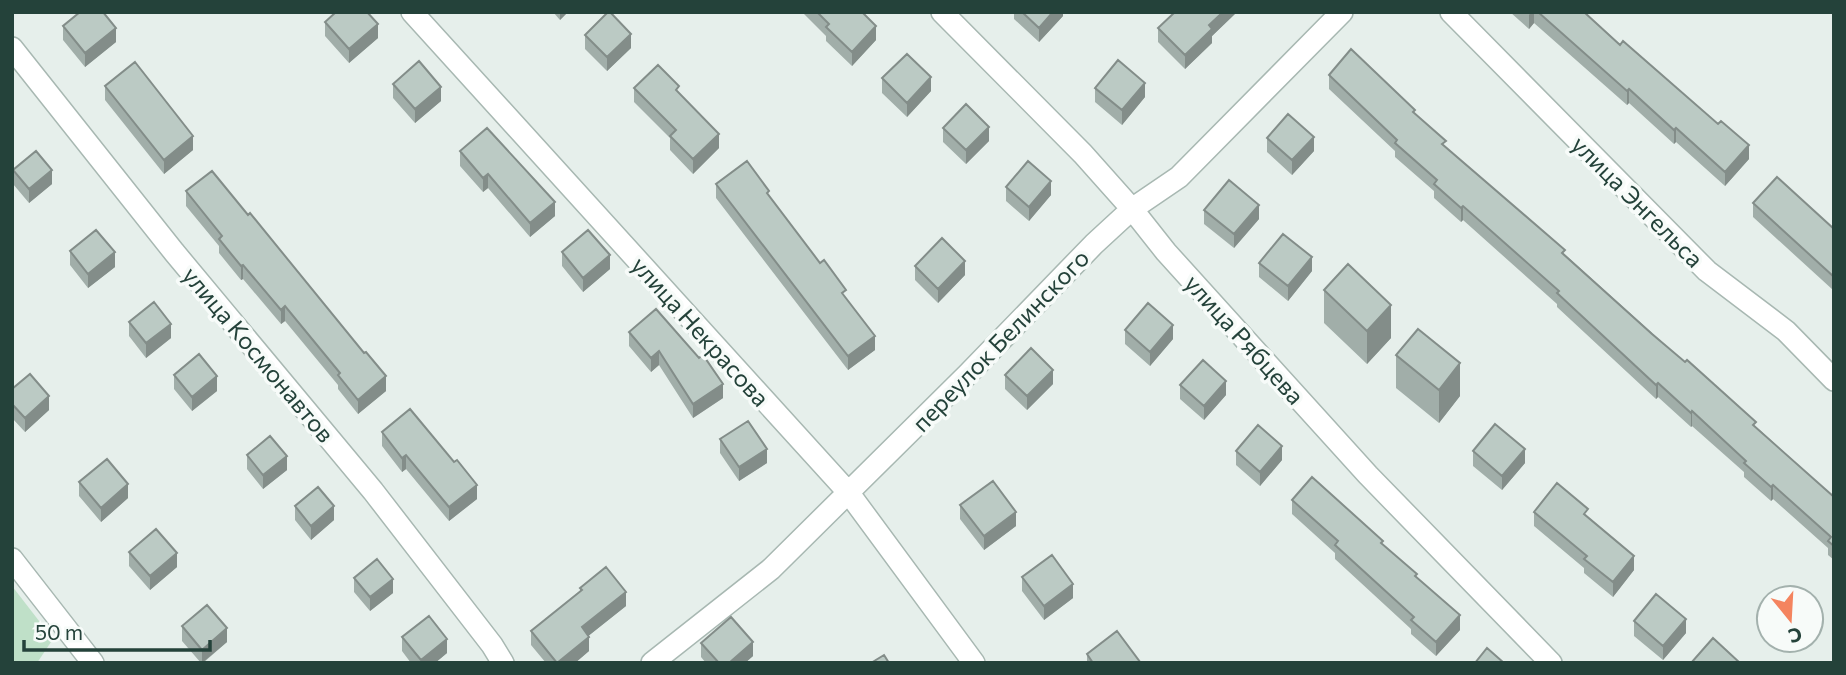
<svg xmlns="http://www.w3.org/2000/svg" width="1846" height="675" font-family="Commissioner,sans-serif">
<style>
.green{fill:#bfe0c8}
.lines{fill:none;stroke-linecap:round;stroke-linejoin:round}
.minor-casing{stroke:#a8b8b2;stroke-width:24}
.minor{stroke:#fff;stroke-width:21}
.wall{fill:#a1aea9}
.shaded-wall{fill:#838d89}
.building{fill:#bbcac4;stroke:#838d89;stroke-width:2}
.labels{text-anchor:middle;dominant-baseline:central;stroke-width:7;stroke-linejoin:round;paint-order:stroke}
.street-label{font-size:24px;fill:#24423a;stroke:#f7fbf9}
</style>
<rect width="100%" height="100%" fill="#e6efeb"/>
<path class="green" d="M12 586 53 639 37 663H12Z"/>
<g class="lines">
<defs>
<path id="minor" d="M412 12 848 492 974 663
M942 12 1083 154 1132 209 1166 252 1368 475 1551 663
M1451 12 1707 271 1786 331 1834 380
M12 48 174 252 373 491 492 645 503 663
M12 559 93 663
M652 663 771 569 968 374 1094 244 1132 209 1179 177 1342 12"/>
</defs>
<use href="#minor" class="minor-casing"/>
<use href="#minor" class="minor"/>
</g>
<path class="wall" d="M553 12H568L560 20Z
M802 12H862L876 40 852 66 826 41V36Z
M1014 12H1063V16L1039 42 1014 19Z
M1175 12H1237L1212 36V43L1185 69 1158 42V28Z
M1510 12H1584L1749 159 1725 186 1676 142 1674 144 1629 103 1627 105 1534 23 1529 29Z
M325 22 378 38 349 63 325 36Z
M63 26 116 42 85 67 63 40Z
M585 35 631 48 607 71 585 49Z
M1329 75 1415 114 1446 147 1834 497V560L1828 555V548L1773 499 1771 501 1744 477V472L1692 426 1691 427 1658 397 1656 399 1557 307V304L1463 220 1461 222 1434 198V191L1395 157V151L1329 89Z
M882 78 931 91 907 117 882 93Z
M393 84 441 101 415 123 393 98Z
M105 86 193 150 164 174 105 100Z
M634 88 679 93 719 148 693 174 670 150V138L634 102Z
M1095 88 1145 97 1122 125 1095 102Z
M943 128 989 141 966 164 943 142Z
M1267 138 1314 151 1292 175 1267 152Z
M460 151 555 216 530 237 488 188 483 192 460 166Z
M13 170 52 184 29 203 13 184Z
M716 184 769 196 875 350 848 370 716 198Z
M1006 187 1051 195 1029 221 1006 201Z
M186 191 386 391 358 414 338 389V385L285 321 281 324 243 279 241 280 219 253V246L186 206Z
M1753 203 1834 229V289L1833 290 1753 217Z
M1204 210 1259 219 1234 248 1204 224Z
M70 251 115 267 88 288 70 265Z
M562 252 610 269 583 292 562 266Z
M1259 263 1312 271 1288 301 1259 277Z
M915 266 965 275 938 303 915 280Z
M1324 290 1391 338 1367 364 1324 323Z
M656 309 723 398 693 418 659 365 651 372 629 346V332Z
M129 322 171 338 146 358 129 336Z
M1125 330 1173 339 1150 366 1125 344Z
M1396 355 1460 396 1439 423 1396 388Z
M174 375 217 391 192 411 174 389Z
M1005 375 1053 384 1027 410 1005 389Z
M1180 385 1226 395 1204 420 1180 399Z
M12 389 49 410 25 432 12 418Z
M382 432 477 499 449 521 406 469 402 472 382 446Z
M720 439 767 463 739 481 720 453Z
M1236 451 1282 460 1260 486 1236 465Z
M1473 451 1525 463 1502 490 1473 466Z
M247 455 287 470 263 489 247 469Z
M79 482 128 498 101 522 79 496Z
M1292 500 1383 545 1417 577 1460 630 1436 656 1411 634V629L1335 559V553L1292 514Z
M960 505 1016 526 984 550 960 519Z
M295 506 334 520 311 540 295 520Z
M1534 512 1588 518 1634 570 1613 597 1584 573V568L1534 526Z
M129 552 177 567 150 590 129 566Z
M1022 577 1073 598 1044 620 1022 591Z
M354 578 393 593 370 611 354 592Z
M580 588 626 606 588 636 589 651 575 663H546L531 645V631L580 591Z
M1634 621 1686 633 1663 660 1634 636Z
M182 626 227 642 203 663H201L182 641Z
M402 637 447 653 435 663H411L402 651Z
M701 643 753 656 745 663H706L701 657Z
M1087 654 1140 663H1087Z"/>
<path class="shaded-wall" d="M560 12H568L560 20Z
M1053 12H1063V16L1039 42V28Z
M1223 12H1237L1212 36V43L1185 69V55L1209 25Z
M1531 12H1534V23L1529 29V15Z
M378 24V38L349 63V49Z
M876 26V40L852 66V52Z
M116 28V42L85 67V53Z
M631 34V48L607 71V57Z
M931 77V91L907 117V103Z
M1145 83V97L1122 125V110Z
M441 87V101L415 123V109Z
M1629 89V103L1627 105V91Z
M989 127V141L966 164V150Z
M1676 128V142L1674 144V130Z
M719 134V148L693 174V159Z
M193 136V150L164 174V160Z
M1314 137V151L1292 175V160Z
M1749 145V159L1725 186V172Z
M52 170V184L29 203V189Z
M488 174V188L483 192V178Z
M1051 181V195L1029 221V207Z
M555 202V216L530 237V223Z
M1259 205V219L1234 248V234Z
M1463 206V220L1461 222V208Z
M115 252V267L88 288V274Z
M610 255V269L583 292V278Z
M1312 257V271L1288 301V286Z
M965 261V275L938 303V289Z
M243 265V279L241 280V266Z
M1834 275V289L1833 290V276Z
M1391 305V338L1367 364V331Z
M285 306V321L281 324V310Z
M171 324V338L146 358V343Z
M1173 325V339L1150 366V352Z
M875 336V350L848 370V356Z
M659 351V365L651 372V358Z
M1460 363V396L1439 423V390Z
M1053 370V384L1027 410V396Z
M217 376V391L192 411V397Z
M386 376V391L358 414V400Z
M1226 381V395L1204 420V406Z
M1658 383V397L1656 399V385Z
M723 384V398L693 418V404Z
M49 396V410L25 432V418Z
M1692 411V426L1691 427V413Z
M1282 446V460L1260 486V472Z
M767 449V463L739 481V467Z
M1525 449V463L1502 490V476Z
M406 455V469L402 472V458Z
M287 456V470L263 489V475Z
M128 484V498L101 522V508Z
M477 485V499L449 521V507Z
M1773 485V499L1771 501V487Z
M334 506V520L311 540V526Z
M1016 512V526L984 550V536Z
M177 553V567L150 590V576Z
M1634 556V570L1613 597V582Z
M393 579V593L370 611V597Z
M1073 584V598L1044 620V606Z
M626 592V606L582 641V627Z
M1460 615V630L1436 656V642Z
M1686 619V633L1663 660V646Z
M227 628V642L202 663V650Z
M589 637V651L575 663H557Z
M447 639V653L435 663H421V660Z
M753 642V656L745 663H729Z"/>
<path class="building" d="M80 12H103L116 28 85 53 63 26Z
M336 12H367L378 24 349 49 325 22Z
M608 12H610L631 34 607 57 585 35Z
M817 12H862L876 26 852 52 826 27 829 24Z
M1022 12H1053L1039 28Z
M1175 12H1223L1209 25 1212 29 1185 55 1158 28Z
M1538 12H1584L1620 45 1623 41 1718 124 1721 121 1749 145 1725 172 1676 128 1674 130 1629 89 1627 91Z
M1351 49 1415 110 1413 112 1446 141 1442 144 1565 250 1562 253 1652 334 1685 362 1687 360 1756 422 1753 425 1834 497V546L1828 541 1831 537 1773 485 1771 487 1744 463 1746 461 1692 411 1691 413 1658 383 1656 385 1557 293 1559 291 1463 206 1461 208 1434 184 1437 180 1395 143 1397 140 1329 75Z
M907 54 931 77 907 103 882 78Z
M1118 60 1145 83 1122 110 1095 88Z
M419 61 441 87 415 109 393 84Z
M135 62 193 136 164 160 105 86Z
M658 65 679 86 676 90 719 134 693 159 670 136 676 130 634 88Z
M966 104 989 127 966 150 943 128Z
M1288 114 1314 137 1292 160 1267 138Z
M487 128 555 202 530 223 488 174 483 178 460 151Z
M36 151 52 170 29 189 13 170Z
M747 161 769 191 767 193 820 263 824 260 846 290 842 293 875 336 848 356 716 184Z
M1028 161 1051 181 1029 207 1006 187Z
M212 171 248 215 250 213 364 353 366 352 386 376 358 400 338 375 340 373 285 306 281 310 243 265 241 266 219 239 222 236 186 191Z
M1777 177 1834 229V275L1833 276 1753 203Z
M1229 180 1259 205 1234 234 1204 210Z
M96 230 115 252 88 274 70 251Z
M588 230 610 255 583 278 562 252Z
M1283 234 1312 257 1288 286 1259 263Z
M942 238 965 261 938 289 915 266Z
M1348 264 1391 305 1367 331 1324 290Z
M154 302 171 324 146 343 129 322Z
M1148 303 1173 325 1150 352 1125 330Z
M656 309 699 358 703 355 723 384 693 404 659 351 651 358 629 332Z
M1418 329 1460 363 1439 390 1396 355Z
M1031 348 1053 370 1027 396 1005 375Z
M199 354 217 376 192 397 174 375Z
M1203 360 1226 381 1204 406 1180 385Z
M30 374 49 396 25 418 12 404V389Z
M410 409 454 462 457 460 477 485 449 507 406 455 402 458 382 432Z
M748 421 767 449 739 467 720 439Z
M1495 424 1525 449 1502 476 1473 451Z
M1258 425 1282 446 1260 472 1236 451Z
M270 436 287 456 263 475 247 455Z
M107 459 128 484 101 508 79 482Z
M1312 477 1383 541 1381 543 1417 574 1415 576 1460 615 1436 642 1411 620 1414 617 1335 545 1338 541 1292 500Z
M993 481 1016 512 984 536 960 505Z
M1557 483 1588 509 1584 514 1634 556 1613 582 1584 559 1587 556 1534 512Z
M318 487 334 506 311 526 295 506Z
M156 529 177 553 150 576 129 552Z
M1052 555 1073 584 1044 606 1022 577Z
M377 559 393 579 370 597 354 578Z
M606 567 626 592 582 627 589 637 557 663 531 631 582 590 580 588Z
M1656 594 1686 619 1663 646 1634 621Z
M207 605 227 628 202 650 182 626Z
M429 616 447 639 421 660 402 637Z
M731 617 753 642 729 663H719L701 643Z
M1117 631 1140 662 1138 663H1093L1087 654Z
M1713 638 1740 663H1691Z
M1487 648 1504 663H1475Z
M884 655 889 663H871Z"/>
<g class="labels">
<g class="street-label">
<text transform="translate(1638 201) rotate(45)">улица Энгельса</text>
<text transform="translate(701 331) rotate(48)">улица Некрасова</text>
<text transform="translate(1245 339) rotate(48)">улица Рябцева</text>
<text transform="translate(1000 340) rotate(-46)">переулок Белинского</text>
<text transform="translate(259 354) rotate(50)">улица Космонавтов</text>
</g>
</g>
<rect width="1846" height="675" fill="none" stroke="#24423a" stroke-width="28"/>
<g transform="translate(1790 619) rotate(162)"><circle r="33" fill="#f7fbf9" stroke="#a3b1ad" stroke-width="2"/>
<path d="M0-5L12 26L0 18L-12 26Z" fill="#f4845f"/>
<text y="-10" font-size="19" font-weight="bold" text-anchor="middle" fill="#24423a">С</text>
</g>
<path d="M24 640v10h186v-10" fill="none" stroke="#24423a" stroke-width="3.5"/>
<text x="35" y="640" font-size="21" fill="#24423a" stroke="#f7fbf9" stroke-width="5" paint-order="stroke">50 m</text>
</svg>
